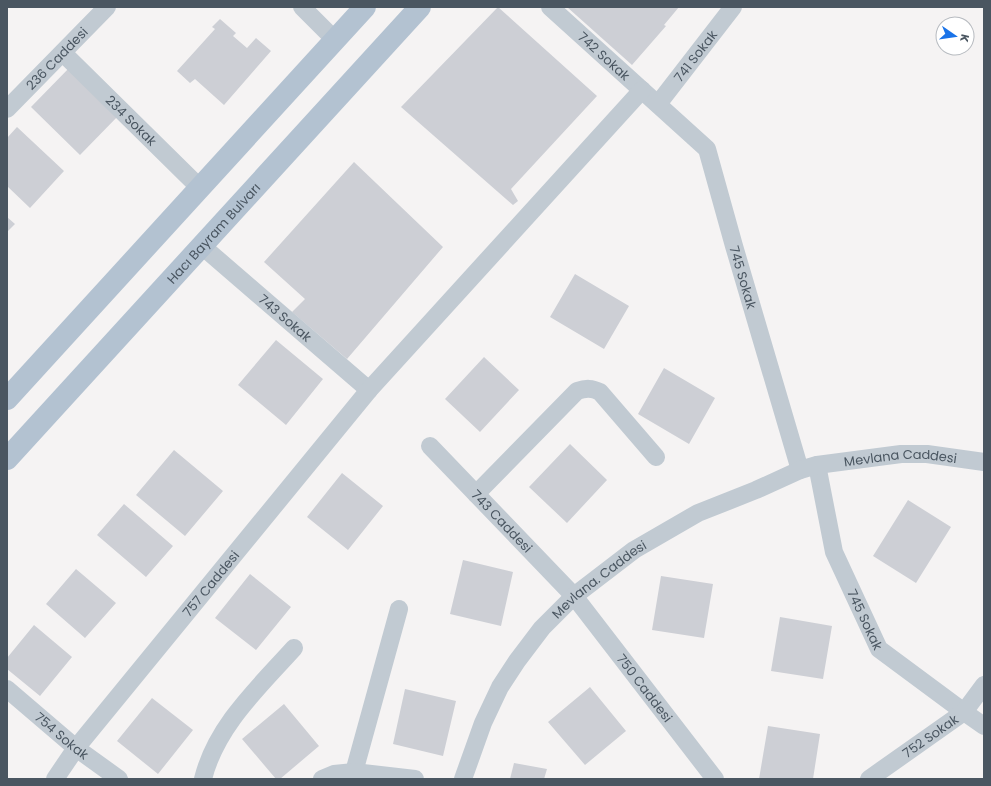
<svg xmlns="http://www.w3.org/2000/svg" width="991" height="786" font-family="Poppins,sans-serif">
<style>
.building{fill:#cdcfd5}
.lines{fill:none;stroke-linecap:round;stroke-linejoin:round}
.minor{stroke:#c1cad2;stroke-width:18}
.major{stroke:#b3c2d1;stroke-width:22}
.labels{text-anchor:middle;dominant-baseline:central;stroke-width:3;stroke-linejoin:round;paint-order:stroke}
.street-label{font-size:13px;fill:#4a5661;stroke:#fff}
</style>
<rect width="100%" height="100%" fill="#f5f3f3"/>
<path class="building" d="M498 7 597 96 511 189 518 201 513 205 401 107Z
M567 7H679L664 25 666 26 632 65Z
M220 19 236 33 233 36 247 48 256 38 271 51 224 105 195 79 190 83 177 71 215 29 212 27Z
M71 66 120 114 80 155 31 107Z
M17 127 64 171 30 208 7 186V138Z
M354 162 443 247 347 359 292 312 305 299 264 262Z
M7 217 15 224 7 232Z
M575 274 629 306 604 349 550 317Z
M276 340 323 379 286 425 238 385Z
M484 357 519 390 480 432 445 399Z
M664 368 715 398 689 444 638 414Z
M570 444 607 480 567 523 529 487Z
M174 450 223 491 185 536 136 495Z
M342 473 383 506 348 550 307 517Z
M908 500 951 527 916 583 873 556Z
M124 504 173 546 146 577 97 535Z
M463 560 513 572 501 626 450 614Z
M76 569 116 603 85 638 46 604Z
M250 574 291 607 256 650 215 618Z
M661 576 713 584 704 638 652 630Z
M780 617 832 626 823 679 771 671Z
M34 625 72 657 40 696 7 669V658Z
M590 687 626 731 585 765 548 722Z
M405 689 456 701 443 756 393 744Z
M152 698 193 730 158 774 117 741Z
M284 704 319 746 280 779H276L242 739Z
M768 726 820 734 813 779H759Z
M514 763 547 769 544 779H510Z"/>
<g class="lines">
<g class="minor">
<path d="M302 7 335 40"/>
<path id="s1" d="M550 7 707 149 734 246 800 470"/>
<path id="s2" d="M63 53 200 188"/>
<path id="s3" d="M658 104 733 7"/>
<path id="s4" d="M7 109 107 7"/>
<path id="s5" d="M202 246 369 390"/>
<path id="s6" d="M430 446 574 596 715 779"/>
<path id="s7" d="M817 465 834 552 879 649 964 712 984 726"/>
<path d="M476 494 577 391C586 388 592 388 600 392L656 457"/>
<path id="s8" d="M7 689 76 748 119 779"/>
<path d="M354 772 399 609"/>
<path id="s9" d="M55 779 76 748 369 390 642 90"/>
<path d="M203 779C216 726 259 687 294 648"/>
<path d="M322 779 334 774 354 772 415 779"/>
<path id="s10" d="M463 779 483 723 500 687 517 661 542 628 574 596 634 550 698 513 756 490 800 470 817 465 901 454H927L984 462"/>
<path id="s11" d="M869 779 964 712 984 685"/>
</g>
<g class="major">
<path d="M7 399 365 7"/>
<path id="s12" d="M7 459 420 7"/>
</g>
</g>
<g class="labels">
<g class="street-label">
<text stroke="none"><textPath href="#s1" startOffset="73">742 Sokak</textPath></text>
<text stroke="none"><textPath href="#s3" startOffset="61">741 Sokak</textPath></text>
<text stroke="none"><textPath href="#s4" startOffset="71">236 Caddesi</textPath></text>
<text stroke="none"><textPath href="#s2" startOffset="96">234 Sokak</textPath></text>
<text stroke="none"><textPath href="#s12" startOffset="306">Hacı Bayram Bulvarı</textPath></text>
<text stroke="none"><textPath href="#s1" startOffset="345">745 Sokak</textPath></text>
<text stroke="none"><textPath href="#s5" startOffset="110">743 Sokak</textPath></text>
<text stroke="none"><textPath href="#s10" startOffset="579">Mevlana Caddesi</textPath></text>
<text stroke="none"><textPath href="#s6" startOffset="104">743 Caddesi</textPath></text>
<text stroke="none"><textPath href="#s10" startOffset="247">Mevlana. Caddesi</textPath></text>
<text stroke="none"><textPath href="#s9" startOffset="250">757 Caddesi</textPath></text>
<text stroke="none"><textPath href="#s7" startOffset="163">745 Sokak</textPath></text>
<text stroke="none"><textPath href="#s6" startOffset="324">750 Caddesi</textPath></text>
<text stroke="none"><textPath href="#s8" startOffset="72">754 Sokak</textPath></text>
<text stroke="none"><textPath href="#s11" startOffset="75">752 Sokak</textPath></text>
</g>
</g>
<rect width="991" height="786" fill="none" stroke="#4a5661" stroke-width="16"/>
<g transform="translate(955 36) rotate(103)"><circle r="19" fill="#ffffff" stroke="#b7bbc0"/>
<path d="M0-3L7 15L0 10L-7 15Z" fill="#1a73e8"/>
<text y="-6" font-size="11" font-weight="bold" text-anchor="middle" fill="#4a5661">K</text>
</g>
</svg>
